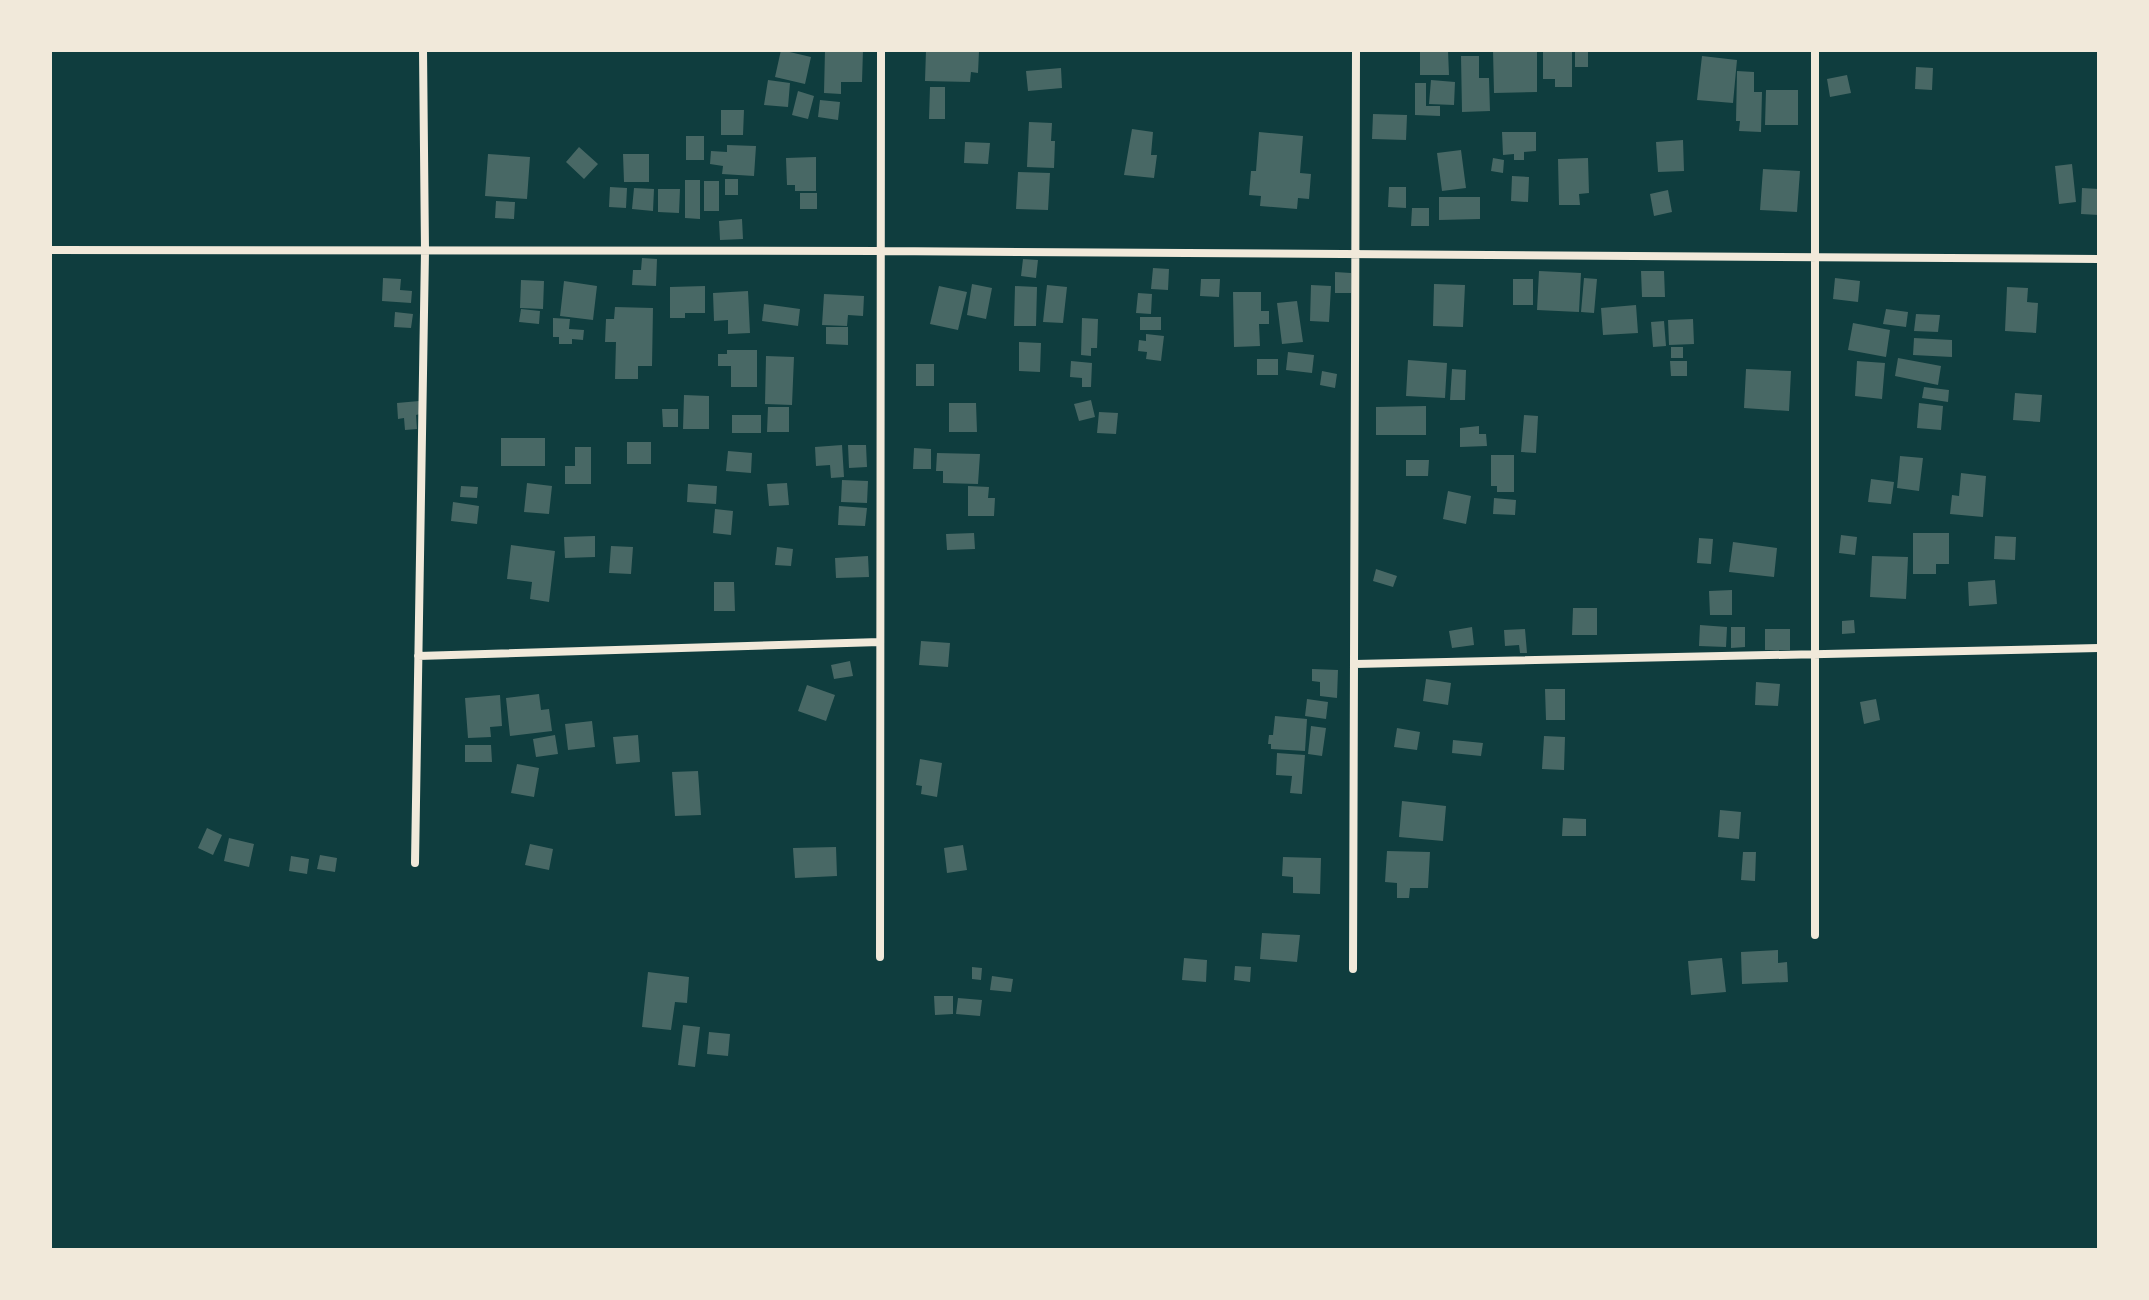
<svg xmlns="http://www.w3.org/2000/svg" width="2149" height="1300" font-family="Spectral,serif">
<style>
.building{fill:#486865}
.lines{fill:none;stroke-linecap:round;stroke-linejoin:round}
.minor{stroke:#f1e9da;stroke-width:8}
</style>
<rect width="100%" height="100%" fill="#0f3d3e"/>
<path class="building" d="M781 50 811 57 805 84 775 77Z
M825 50H863L862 82H841V94L824 93Z
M926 50 979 51 978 73 971 72 970 82 925 81Z
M1420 50H1448L1449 75H1420Z
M1493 50H1537V92L1494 93Z
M1543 50H1572V87H1555V79H1543Z
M1575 50H1588V67H1575Z
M1461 56H1479V78H1489L1490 111 1462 112Z
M1702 56 1737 60 1733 103 1697 100Z
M1916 67 1933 68 1932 90 1915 89Z
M1061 68 1062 88 1028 91 1026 71Z
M1737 71 1754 72V92H1762L1761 132 1739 131 1740 121H1736Z
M1847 75 1851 93 1830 97 1827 79Z
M768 80 790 83 788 107 764 105Z
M1431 80 1455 82 1454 105 1429 104Z
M1415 83H1426V106H1440V116L1415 115Z
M930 87H945V119H929Z
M1766 90H1798V125H1765Z
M798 91 814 96 808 119 792 115Z
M820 100 840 102 838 120 818 117Z
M721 110H744L743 135H721Z
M1373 114 1407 115 1406 140 1372 139Z
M1029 122 1052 123 1051 141H1055L1054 168 1027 167Z
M1132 129 1153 132 1151 155H1157L1154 178 1124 175Z
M1259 132 1303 136 1300 173 1311 174 1309 199 1298 198 1297 209 1260 206 1261 196 1249 195 1251 171H1256Z
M1502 132H1536V151L1524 152V160H1514V154L1503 155Z
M686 136H704V160H686Z
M1683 140 1684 171 1658 172 1656 142Z
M965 142 990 143 988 164 964 163Z
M727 145 756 146 754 176 722 174 723 166 710 164 711 151 727 152Z
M579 147 598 164 584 179 566 162Z
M1461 150 1466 188 1442 191 1437 153Z
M488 154 530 157 527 199 485 196Z
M623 154H649V182H624Z
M816 157V191H795V185H787L786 158Z
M1493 158 1504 160 1503 173 1491 171Z
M1588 158 1589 193 1579 194 1580 205H1559L1558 159Z
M2072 164 2076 202 2059 204 2055 166Z
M1763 169 1800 171 1797 212 1760 210Z
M1018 172 1050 173 1048 210 1016 209Z
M1512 176 1529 177 1528 202 1511 201Z
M725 179H738V195H725Z
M685 180H700V219L685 218Z
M704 181H719V211H704Z
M610 187 627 188 626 208 609 207Z
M1389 187H1406V208L1388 207Z
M634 188 654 189 653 211 632 209Z
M2082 188 2099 189V215L2081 214Z
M658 189H680L679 213 658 212Z
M1668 190 1672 212 1654 216 1650 194Z
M800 193H817V209H800Z
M1439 197H1480V219L1439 220Z
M496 201 515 202 514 219 495 218Z
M1412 208H1429V226H1411Z
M742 219 743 239 720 240 719 221Z
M642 258 657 259 656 286 632 285 633 270H641Z
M1023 259 1038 260 1036 278 1021 276Z
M1153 268 1169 269 1168 290 1151 289Z
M1539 271 1581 273 1579 312 1537 310Z
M1641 271H1664L1665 297H1642Z
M1335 272 1351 273V293H1335Z
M383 278 401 279 400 290 412 291 411 303 382 301Z
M1584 278 1597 279 1594 313 1581 312Z
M1835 278 1860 281 1858 302 1833 299Z
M1201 279H1220L1219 297 1200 296Z
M1513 279H1533V305H1513Z
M521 280 544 281 543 309 520 308Z
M564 281 597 286 593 320 560 316Z
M972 284 992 288 986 319 967 315Z
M1434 284 1465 285 1463 327 1433 326Z
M1047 285 1067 287 1063 323 1043 322Z
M1311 285 1331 286 1329 322 1310 321Z
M705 286V313H685V318H670V287Z
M939 286 967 292 958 330 930 324Z
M1015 286 1037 287 1036 326H1014Z
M2007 287 2028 288 2027 302 2038 303 2036 333 2005 331Z
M748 291 750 333 728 334V320L714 321 713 293Z
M1233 292H1261V311H1269V324H1259L1260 346 1234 347Z
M1138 293 1152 294 1151 314 1136 313Z
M824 294 864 296 863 316 848 315 847 326 822 325Z
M1297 301 1303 342 1282 344 1277 303Z
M764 304 800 309 798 326 762 321Z
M1636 305 1638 333 1603 335 1601 308Z
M615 307 653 308 652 366H638V379H615L616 342H605L606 319H614Z
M521 309 540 311 539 324 519 322Z
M1886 309 1908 312 1906 327 1883 324Z
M395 312 413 314 411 328 394 327Z
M1916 314 1940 315 1938 332 1914 331Z
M1140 317H1161V330H1140Z
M553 318 570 319 569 329 584 330 583 340 572 339V344H559V337H553Z
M1082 318 1098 319 1097 348H1091V356L1081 355Z
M1693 319 1694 344 1669 345 1668 320Z
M1664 321 1666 346 1653 347 1651 322Z
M1853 323 1890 330 1886 357 1848 350Z
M826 327H848V345L826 344Z
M1146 334 1164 336 1161 361 1146 359 1147 352 1138 351 1139 340 1146 341Z
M1914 338 1952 340V357L1913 355Z
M1019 342 1041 343 1040 372 1019 371Z
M1671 347H1683V358H1671Z
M727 350H757V387H731V366H718V354H727Z
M1288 352 1314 355 1312 373 1286 370Z
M766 356 794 357 792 405 765 404Z
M1898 358 1941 366 1938 385 1895 376Z
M1257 359H1278V375H1257Z
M1408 360 1447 363 1445 398 1406 396Z
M1071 361 1092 363 1091 387H1082V378L1070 377Z
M1670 361H1687V376H1671Z
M1857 361 1885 363 1882 399 1855 396Z
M916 364H934V386H916Z
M1452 369 1466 370 1465 400H1450Z
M1746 369 1791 371 1789 411 1744 408Z
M1322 371 1337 374 1335 388 1320 385Z
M1924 387 1949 390 1948 402 1922 398Z
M2015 393 2042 395 2040 422 2013 420Z
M684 395 709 396V429H683Z
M1091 400 1095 417 1079 421 1074 404Z
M419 401 420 414 416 415 417 429 405 430 404 418 398 419 397 403Z
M949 403H976L977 432H949Z
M1919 403 1943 406 1941 430 1917 428Z
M1426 406V435H1376V407Z
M768 407H789V432H767Z
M662 409H678V427H663Z
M1099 412 1118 413 1116 434 1097 433Z
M732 415H761V433H732Z
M1524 415 1538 416 1536 453 1521 452Z
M1479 426V434H1486L1487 446 1460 447V428Z
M501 438H545V466H501Z
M627 442H651V464H627Z
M842 445 844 477 831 478 830 465 816 466 815 447Z
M848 445H866L867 467 849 468Z
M575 447H591V484H565V466H575Z
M914 448 931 449V469H913Z
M728 451 752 453 751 473 726 471Z
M937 453 980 454 978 484 943 483V471H936Z
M1491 455H1514V492H1497V486H1491Z
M1900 456 1923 458 1919 491 1897 488Z
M1406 460H1429L1428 476H1406Z
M1961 473 1986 476 1983 517 1950 514 1952 495 1959 496Z
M1871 479 1894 482 1891 504 1868 502Z
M842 480 868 481 867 503 841 502Z
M527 483 552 486 549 514 524 512Z
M787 483 789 505 769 506 767 484Z
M688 484 717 486 716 504 687 502Z
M461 486 478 487 477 498 460 497Z
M968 486 989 487 988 498H995L994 516H968Z
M1448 491 1471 496 1466 524 1443 519Z
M1494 498 1516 500 1515 515 1493 514Z
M453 502 479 506 477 524 451 521Z
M839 506 867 508 865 526 838 525Z
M715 509 733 511 731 535 713 533Z
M974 533 975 549 947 550 946 534Z
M1913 533H1949V564H1936V574H1913Z
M1841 535 1857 537 1855 555 1839 553Z
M595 536V557L565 558 564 537Z
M1995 536 2016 537 2015 560 1994 559Z
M1699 538 1713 539 1711 564 1697 563Z
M1733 542 1777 548 1774 577 1729 572Z
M511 545 555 551 549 602 530 599 532 582 507 579Z
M611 546 633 547 631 574 609 573Z
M777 547 793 549 791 566 775 565Z
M868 556 869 577 836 578 835 558Z
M1872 556 1908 557 1906 599 1870 597Z
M1376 569 1397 576 1393 587 1373 581Z
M1995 580 1997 604 1969 606 1968 582Z
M714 582H734L735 611H714Z
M1732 590V615H1710L1709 591Z
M1573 608H1597V635H1572Z
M1854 620 1855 633 1842 634V621Z
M1700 625 1727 627 1726 647 1699 646Z
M1472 627 1474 645 1452 648 1449 631Z
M1731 627H1745V647L1731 648Z
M1525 629 1527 653H1520L1519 645 1505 646 1504 630Z
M1765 629H1790V650H1765Z
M921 641 950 643 948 667 919 665Z
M850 661 853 676 834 679 831 665Z
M1312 669 1338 670 1337 698 1320 696V682L1312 681Z
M1426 679 1451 683 1448 705 1423 701Z
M1756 682 1780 684 1778 706 1755 705Z
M807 685 835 695 826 721 798 711Z
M1545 689H1565V720H1546Z
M539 694 541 710 549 709 552 731 510 736 506 698Z
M500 695 502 726 490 727 491 737 468 738 465 698Z
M1307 699 1328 702 1326 719 1305 716Z
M1876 699 1880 720 1864 724 1860 702Z
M1275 716 1307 719 1305 751 1271 749V744H1268L1269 735H1273Z
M592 721 595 747 568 750 565 724Z
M1311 726 1326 728 1322 756 1308 754Z
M1397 728 1420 732 1417 750 1394 747Z
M555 735 558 754 536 757 533 739Z
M638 735 640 762 616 764 613 737Z
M1544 736 1565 737 1564 770 1542 769Z
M1453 740 1483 743 1481 756 1452 753Z
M465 745H491L492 762H465Z
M1277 753 1305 755 1302 794 1290 793 1292 776 1276 775Z
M920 759 942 763 937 797 921 794 922 786 916 785Z
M517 764 539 768 534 797 511 793Z
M698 771 701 815 675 816 672 772Z
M1402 801 1446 806 1443 841 1399 837Z
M1720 810 1741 812 1739 839 1718 837Z
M1563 818 1586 819V836H1562Z
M207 828 222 835 213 855 198 848Z
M229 838 254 844 249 867 224 861Z
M530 844 553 849 549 870 525 865Z
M963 845 967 870 947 873 944 848Z
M836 847 837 876 795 878 793 848Z
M1387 851 1430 852 1428 888H1410L1409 898H1397V883L1385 882Z
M1743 852H1756L1755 881 1741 880Z
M320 855 337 858 335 872 317 869Z
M291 856 309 859 307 874 289 871Z
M1283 857 1321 858 1320 894 1293 893V877L1282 876Z
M1262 933 1300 935 1297 962 1260 959Z
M1778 950V963L1787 962 1788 982 1742 984 1741 952Z
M1184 958 1207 960 1206 982 1182 980Z
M1722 958 1726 992 1691 995 1688 961Z
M1235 966 1251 967 1250 982 1234 980Z
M972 967 982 968 981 980 972 979Z
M648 972 689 977 687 1003 675 1002 671 1030 642 1027Z
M992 976 1013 979 1011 992 990 990Z
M934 996H953V1014L935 1015Z
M958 998 982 1000 980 1016 956 1014Z
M683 1025 700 1027 695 1067 678 1065Z
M709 1032 730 1034 728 1056 707 1054Z"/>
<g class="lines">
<path class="minor" d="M50 250 880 251 2099 259
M418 656 880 642
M1355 664 2099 648
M415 863 425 251 423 50
M1815 935V50
M880 957 881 50
M1353 969 1356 50"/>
</g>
<rect width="2149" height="1300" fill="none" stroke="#f1e9da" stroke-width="104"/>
</svg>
